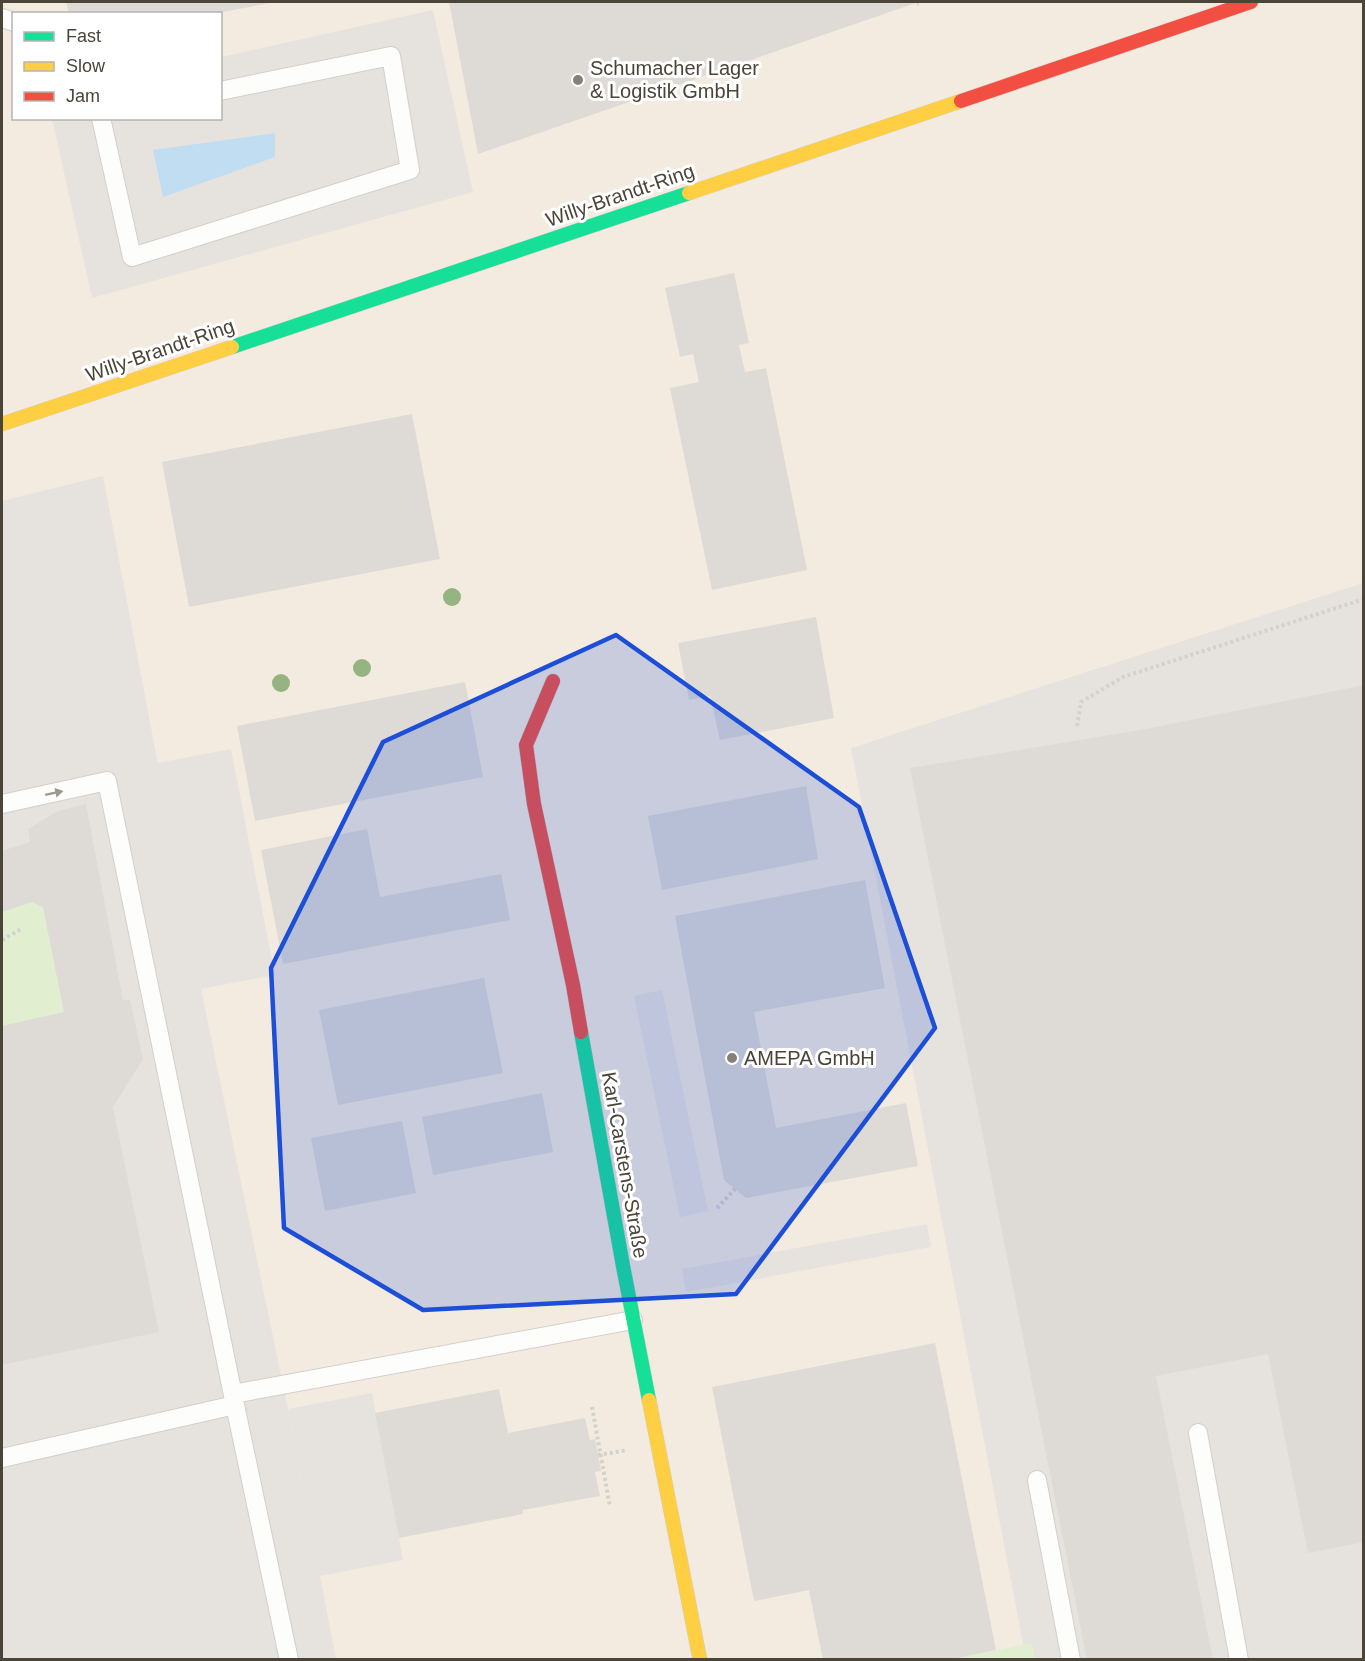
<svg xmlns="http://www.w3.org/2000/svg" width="1365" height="1661" font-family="Helvetica,sans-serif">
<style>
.commercial{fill:#f3ebdf;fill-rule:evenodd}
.industrial{fill:#e6e2de}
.green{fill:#e1eecf}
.parking{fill:#e6e3df}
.water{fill:#c0ddf1}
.building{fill:#dedbd6}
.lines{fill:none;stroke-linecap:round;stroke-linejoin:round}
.lane-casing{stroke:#d2d0cb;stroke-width:20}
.fast-casing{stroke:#d3cfc5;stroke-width:15}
.slow-casing{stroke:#d3cfc5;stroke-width:15}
.jam-casing{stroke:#d3cfc5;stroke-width:15}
.path{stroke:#d3d2cc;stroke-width:4;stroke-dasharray:3 3;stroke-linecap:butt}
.lane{stroke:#fdfdfc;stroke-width:18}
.fast{stroke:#16e098;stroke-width:14}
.slow{stroke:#ffcf43;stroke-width:14}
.jam{stroke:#f24e42;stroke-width:14}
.tree{fill:#96b382}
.oneway{fill:#9b9791}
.marked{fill:#1d4ed8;fill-opacity:0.2;stroke:#1d4ed8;stroke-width:4.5;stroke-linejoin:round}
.poi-dot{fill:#868178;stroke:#fff;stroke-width:2}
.labels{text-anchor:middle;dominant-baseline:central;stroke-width:6;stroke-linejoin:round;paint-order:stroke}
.poi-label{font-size:20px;fill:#4b4439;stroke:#fff;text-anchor:start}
.street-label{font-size:20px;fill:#4b4439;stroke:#fff}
</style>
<rect width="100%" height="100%" fill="#f4f2ee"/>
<path class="commercial" d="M2 2H1363V1659H2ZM14 14H220V118H14Z"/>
<path class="industrial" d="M103 476 201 989 288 1409 336 1659 2 1660V501Z
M1363 583V1659H1026L851 748Z"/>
<path class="green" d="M32 902 43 907 64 1012 2 1026V912Z
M1032 1643 1035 1659 950 1660Z"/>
<path class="parking" d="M433 10 473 192 92 298 52 119 220 118 221 57Z
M231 749 275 975 201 989 157 763Z
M662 990 708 1211 680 1217 634 996Z
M927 1224 931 1247 686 1292 682 1269Z
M372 1393 403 1560 320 1576 288 1409Z"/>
<path class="water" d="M275 133V157L163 197 153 150Z"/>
<path class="building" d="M66 2H270V3L213 14H69Z
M449 2H919V6H917L916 3 478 154Z
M734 273 749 343 739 345 745 372 766 368 807 570 712 590 670 388 699 382 693 354 680 357 665 288Z
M412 414 440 559 189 607 162 462Z
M816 617 834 718 720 740 710 696 689 700 678 643Z
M465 682 483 777 255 821 237 726Z
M1364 685V1542L1308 1553 1268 1354 1156 1376 1213 1660H1087L910 768 1146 729Z
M806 786 818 859 662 890 648 816Z
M86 804 123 1000H130L143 1059 113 1107 159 1332 2 1365V1026L64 1012 43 907 32 902 2 912V851L30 842 28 829 58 811Z
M367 829 380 897 501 874 510 920 283 964 261 850Z
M865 880 885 988 754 1012 776 1128 906 1103 918 1166 746 1198 724 1180 675 916Z
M484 978 503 1073 338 1105 319 1010Z
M542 1093 553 1152 433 1175 422 1117Z
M402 1121 416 1193 325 1211 311 1138Z
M935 1343 996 1650 949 1660H823L809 1590 754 1601 712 1387Z
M499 1389 508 1433 585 1418 590 1440 595 1439 601 1471 595 1472 600 1496 523 1510V1514L399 1538 375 1413Z"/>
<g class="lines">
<defs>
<path id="lane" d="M2 18 14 22
M101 118 132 257 410 170 391 56 220 91
M2 804 107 781 235 1405 289 1660
M233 1394 633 1320
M1198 1433 1239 1660
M2 1458 235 1405
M1037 1480 1071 1660"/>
<path id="fast" d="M232 347 689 193
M581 1032 623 1266 649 1400"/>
<path id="slow" d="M689 193 961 101
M2 424 232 347
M649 1400 700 1660"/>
<path id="jam" d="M961 101 1251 2
M553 681 526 745 534 804 573 985 581 1032"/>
</defs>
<use href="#lane" class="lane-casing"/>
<use href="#fast" class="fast-casing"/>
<use href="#slow" class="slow-casing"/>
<use href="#jam" class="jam-casing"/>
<path class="path" d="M1077 726 1081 702 1123 677 1364 599
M2 940 23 928
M717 1208 735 1189
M592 1407 610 1507
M598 1455 627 1450"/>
<use href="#lane" class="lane"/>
<use href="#fast" class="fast"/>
<use href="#slow" class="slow"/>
<use href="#jam" class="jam"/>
</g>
<g class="tree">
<circle cx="452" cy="597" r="9"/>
<circle cx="362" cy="668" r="9"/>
<circle cx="281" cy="683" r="9"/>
</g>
<defs><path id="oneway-solid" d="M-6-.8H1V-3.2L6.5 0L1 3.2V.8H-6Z" transform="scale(1.5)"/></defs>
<use class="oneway" href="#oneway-solid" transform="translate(54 793) rotate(-12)"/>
<path class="marked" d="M616 635 859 807 935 1028 736 1294 423 1310 284 1228 271 968 383 742Z"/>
<g class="poi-dot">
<circle cx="578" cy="80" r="6"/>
<circle cx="732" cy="1058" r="6"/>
</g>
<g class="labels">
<g class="poi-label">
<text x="590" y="68">Schumacher Lager<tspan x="590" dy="23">&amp; Logistik GmbH</tspan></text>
<text x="744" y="1058">AMEPA GmbH</text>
</g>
<g class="street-label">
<text transform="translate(620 195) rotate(-19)">Willy-Brandt-Ring</text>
<text transform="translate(160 350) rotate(-19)">Willy-Brandt-Ring</text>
<text transform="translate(625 1165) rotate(80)">Karl-Carstens-Straße</text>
</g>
</g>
<rect width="1365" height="1661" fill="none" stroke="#4b4439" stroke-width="6"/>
<rect x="12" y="12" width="210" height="108" fill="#ffffff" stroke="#b7b4b0" stroke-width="1.5"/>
<rect x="24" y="32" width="30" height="9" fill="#16e098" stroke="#b7b4b0" stroke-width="1.5"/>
<text x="66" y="42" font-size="18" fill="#4b4439">Fast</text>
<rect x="24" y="62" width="30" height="9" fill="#ffcf43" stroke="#b7b4b0" stroke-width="1.5"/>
<text x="66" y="72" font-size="18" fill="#4b4439">Slow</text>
<rect x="24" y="92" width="30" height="9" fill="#f24e42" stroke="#b7b4b0" stroke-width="1.5"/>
<text x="66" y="102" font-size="18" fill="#4b4439">Jam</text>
</svg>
